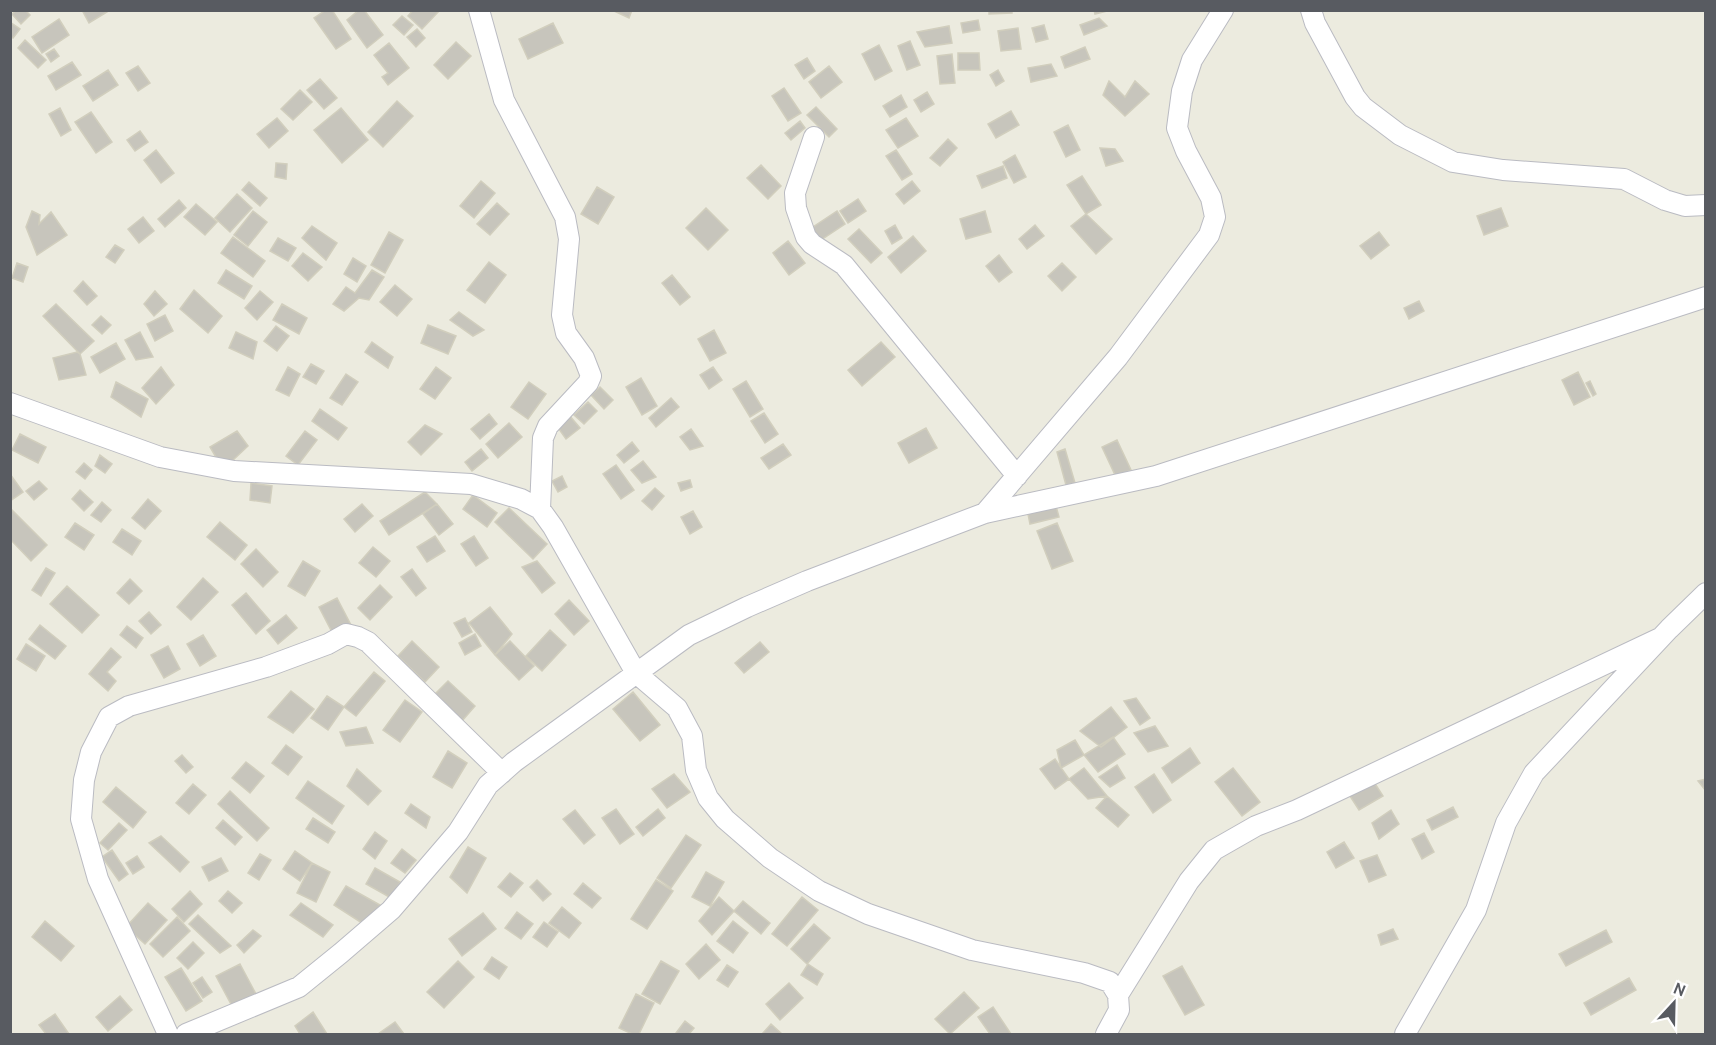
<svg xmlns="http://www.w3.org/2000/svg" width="1716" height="1045" font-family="Cabin,sans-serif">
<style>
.building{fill:#c7c5bc;stroke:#d1cebd;stroke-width:1.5}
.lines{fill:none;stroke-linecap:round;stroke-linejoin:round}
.street-casing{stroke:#babbc2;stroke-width:22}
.street{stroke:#fff;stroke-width:20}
</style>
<rect width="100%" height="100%" fill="#ecebdf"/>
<path class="building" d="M17 10H25L30 15 21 24 12 14Z
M82 10H106L107 12 89 23Z
M326 10H332L351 39 336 49 314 18Z
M359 10H364L383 35 367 48 347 20Z
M413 10H440L422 29 408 16Z
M612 10H632L629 18Z
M989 10H1012V13L989 14Z
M1094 10H1111L1095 14Z
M402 16 413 25 404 35 393 25Z
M1099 18 1107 26 1084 35 1080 25Z
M59 19 69 35 42 53 32 37Z
M978 20 980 30 963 33 961 23Z
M10 22 20 29 13 38 10 36Z
M553 23 563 43 528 59 519 39Z
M1044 25 1048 39 1036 42 1032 28Z
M949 26 952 43 925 47 917 32Z
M1018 28 1021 49 1001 51 998 31Z
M417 29 425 38 416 47 407 37Z
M25 40 46 60 38 68 18 48Z
M910 41 920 65 907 70 898 46Z
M456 42 471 56 448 79 434 65Z
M389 43 409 68 388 85 382 77 388 73 374 55Z
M879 45 892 71 875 80 862 54Z
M1085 47 1090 59 1065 68 1061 57Z
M54 49 59 56 51 62 46 54Z
M958 53H979L980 70H958Z
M952 54 955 83 940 84 937 56Z
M807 58 815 71 804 79 795 65Z
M72 62 81 75 56 90 48 76Z
M1051 64 1057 76 1031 82 1028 68Z
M138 66 150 83 138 91 126 73Z
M829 66 842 82 821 98 809 82Z
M108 70 118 85 93 101 83 86Z
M998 70 1004 81 996 86 990 75Z
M320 79 337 98 324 109 307 90Z
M1109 81 1125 97 1135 81 1149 94 1125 116 1103 95Z
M784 88 801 113 788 121 772 96Z
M300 90 312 102 293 120 281 109Z
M927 92 934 104 921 112 914 100Z
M901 95 907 107 890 117 883 106Z
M397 101 413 116 383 147 368 132Z
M816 107 837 129 829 137 807 115Z
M60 108 71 130 61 136 49 114Z
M341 108 368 140 342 163 314 130Z
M1011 111 1019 125 996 138 988 124Z
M91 112 112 142 96 153 75 122Z
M277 118 288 131 269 148 257 134Z
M906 118 918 136 898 148 886 130Z
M800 121 805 128 791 140 785 133Z
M1068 125 1080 150 1066 157 1054 132Z
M140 131 148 142 135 151 127 140Z
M948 139 957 148 940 166 930 158Z
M1100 148 1115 149 1123 161 1106 166Z
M156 150 174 173 161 183 144 160Z
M896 150 912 174 902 180 886 156Z
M1015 155 1026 177 1014 183 1003 162Z
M276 163 287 164 286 179 275 177Z
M761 165 781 186 768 199 747 178Z
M1003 166 1007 178 982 188 977 176Z
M1082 176 1101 205 1086 214 1067 185Z
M481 181 495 193 474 218 460 206Z
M912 181 920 191 904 204 896 194Z
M249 182 267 198 260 206 242 190Z
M597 187 614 197 598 224 581 214Z
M237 194 252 208 230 232 215 218Z
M858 199 866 211 848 223 840 211Z
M179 200 186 208 165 227 158 219Z
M497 203 509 214 490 235 477 224Z
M196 204 217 222 205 235 184 217Z
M706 208 728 230 708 250 686 228Z
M1501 208 1508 226 1484 235 1477 216Z
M32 211 40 215 39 224 51 212 67 235 37 255 26 227Z
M253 211 267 222 248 246 234 235Z
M837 211 845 224 818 242 810 229Z
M985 211 991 232 966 239 960 219Z
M1086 214 1112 239 1096 254 1071 226Z
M143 217 154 231 139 243 128 229Z
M895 225 902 238 892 244 885 231Z
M1035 225 1044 236 1027 249 1019 239Z
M312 226 337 243 326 260 302 238Z
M859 229 882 253 871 263 848 239Z
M389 232 403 240 385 273 371 265Z
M1379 232 1389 245 1371 259 1360 246Z
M913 236 926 251 901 273 888 257Z
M233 237 265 261 253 277 221 253Z
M278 238 296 248 288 261 270 251Z
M788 241 805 263 789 275 773 253Z
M115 245 124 250 115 263 106 257Z
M303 253 322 267 308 281 292 266Z
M999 255 1012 272 999 282 986 266Z
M353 258 366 266 357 282 344 274Z
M489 262 506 275 485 303 467 290Z
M17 263 28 267 23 282 12 278Z
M1062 263 1076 277 1062 291 1048 276Z
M226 270 252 286 244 299 218 283Z
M372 270 384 277 369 300 359 298 344 311 333 304 346 287 355 293Z
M672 275 690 297 680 305 662 283Z
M83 281 97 296 87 305 74 291Z
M395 285 412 299 397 316 380 302Z
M194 290 222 316 208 333 180 309Z
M155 291 167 304 154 316 144 304Z
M260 291 273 302 257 320 245 308Z
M1419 301 1424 311 1409 319 1404 308Z
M56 304 94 341 80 354 43 316Z
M282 304 307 318 299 334 273 320Z
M459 312 484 330 473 336 450 320Z
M165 315 173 331 155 341 147 324Z
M101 316 111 325 102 334 92 325Z
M428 325 456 336 448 354 421 343Z
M276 326 289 336 277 351 264 341Z
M714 330 726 353 710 361 698 339Z
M140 332 153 357 136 360 125 340Z
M236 332 257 342 253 359 229 348Z
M372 342 393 357 388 368 365 352Z
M881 342 895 357 862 386 848 370Z
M116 343 125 359 100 373 91 357Z
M77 352 80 354 86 375 59 380 53 358Z
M311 364 324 371 316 384 303 377Z
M161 367 174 385 156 404 142 388Z
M288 367 300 374 289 396 276 390Z
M436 367 451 378 435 399 420 389Z
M713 367 722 380 709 389 700 375Z
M1578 372 1590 397 1574 405 1562 380Z
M346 374 358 382 342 405 330 398Z
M641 378 657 406 642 415 626 387Z
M746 381 763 409 750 417 733 389Z
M1590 381 1596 394 1593 396 1586 383Z
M116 382 148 399 141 417 111 397Z
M529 382 546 394 528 419 511 407Z
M600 387 613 400 604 409 591 395Z
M671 398 679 407 656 427 649 418Z
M588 402 597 411 584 424 574 415Z
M320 409 347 428 338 440 312 421Z
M764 413 778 434 765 443 751 421Z
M489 414 497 424 480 439 471 429Z
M569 415 580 428 566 439 556 425Z
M509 423 522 437 498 458 486 444Z
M425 425 442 434 421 455 408 442Z
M926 428 937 448 909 463 898 443Z
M691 429 703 446 690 450 680 437Z
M237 431 248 446 231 462 217 459 210 447Z
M305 431 317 440 298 465 286 456Z
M20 434 46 447 38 463 12 450Z
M1117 440 1131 470 1116 477 1102 447Z
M632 442 639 451 624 463 617 455Z
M783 444 791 455 769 469 761 458Z
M481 449 488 458 472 471 465 462Z
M1065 449 1075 483 1066 485 1057 452Z
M100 455 112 464 105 473 95 466Z
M643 461 656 477 642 483 631 470Z
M84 463 92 470 85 479 76 472Z
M616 465 634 490 621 499 603 474Z
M10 474 23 492 10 501Z
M562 476 567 487 558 492 552 481Z
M690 480 692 487 681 491 678 483Z
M39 481 47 489 34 500 26 491Z
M251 483 272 486 270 503 250 500Z
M655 488 664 496 652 510 642 501Z
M80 490 93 502 84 511 72 499Z
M425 492 437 504 389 535 380 521Z
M473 495 497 513 487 527 463 509Z
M148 499 161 511 145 529 132 518Z
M102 502 111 510 101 522 91 515Z
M362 504 373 516 355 532 344 519Z
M437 504 453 524 439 535 423 514Z
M1056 506 1059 517 1030 524 1028 514Z
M10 508 47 545 31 561 10 539Z
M509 508 547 544 533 559 495 522Z
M693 511 702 527 690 534 681 517Z
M220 522 247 545 235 560 207 537Z
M75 523 94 535 84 550 65 537Z
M1057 523 1073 561 1052 569 1037 531Z
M122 529 141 541 132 555 113 542Z
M435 536 445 551 427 562 417 547Z
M474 536 488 558 476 566 461 544Z
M373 547 390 561 376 577 359 563Z
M256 549 278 572 263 587 241 564Z
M303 561 320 571 305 596 288 586Z
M537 561 555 583 542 593 522 567Z
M46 568 55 573 41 596 32 590Z
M412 569 426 588 416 596 401 577Z
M203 578 218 592 191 620 177 607Z
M130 579 142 591 129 604 117 593Z
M380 585 392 597 370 620 358 608Z
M67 586 99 615 82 633 50 604Z
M246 593 270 621 256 634 232 605Z
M337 598 352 627 334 636 319 607Z
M569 600 589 621 574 635 555 614Z
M490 607 512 634 495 655 469 623Z
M149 612 161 625 151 634 139 621Z
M286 615 297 628 278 644 267 630Z
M465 618 472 632 462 637 454 623Z
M40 625 66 646 55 659 29 639Z
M127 626 143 638 136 648 120 635Z
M550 630 566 645 542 671 526 656Z
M475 634 481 646 465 655 459 643Z
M203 635 216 656 200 666 187 644Z
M412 641 439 667 425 682 398 656Z
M510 641 534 666 519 680 495 655Z
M760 642 769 652 744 673 735 663Z
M26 644 45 656 36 671 17 659Z
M168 646 180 669 164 678 151 655Z
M111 648 121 657 107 672 116 681 108 691 89 674Z
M374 672 385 681 356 716 344 707Z
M448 681 475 706 462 721 434 695Z
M291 691 314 709 293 733 268 717Z
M633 692 660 725 640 741 613 709Z
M327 696 344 707 328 730 311 718Z
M1136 698 1150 718 1140 725 1124 701Z
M405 700 422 712 400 742 383 730Z
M1111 707 1127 727 1101 747 1080 731Z
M1155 726 1168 746 1148 752 1134 733Z
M366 727 373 743 346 746 340 732Z
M1113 737 1125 754 1098 772 1084 755Z
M1075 740 1084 755 1061 768 1057 750Z
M286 745 302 757 288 775 272 763Z
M1190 748 1200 763 1172 783 1162 768Z
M448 751 467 763 452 788 433 777Z
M182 755 193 767 186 773 175 761Z
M1055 759 1069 779 1055 789 1040 769Z
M246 762 264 776 250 793 232 778Z
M1117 765 1125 778 1110 787 1099 777Z
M1084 768 1107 796 1088 799 1069 779Z
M1233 768 1260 802 1242 816 1215 782Z
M357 769 381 791 368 805 347 786Z
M674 774 690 792 667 808 652 789Z
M1154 774 1171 800 1153 813 1135 787Z
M1372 779 1383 796 1359 810 1348 793Z
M1706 779V791L1698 781Z
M308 781 344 806 332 824 296 798Z
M193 784 206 795 189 814 176 803Z
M116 787 146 812 133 828 103 802Z
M230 791 269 828 257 841 218 804Z
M1107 796 1129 815 1118 827 1096 808Z
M411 804 430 817 426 828 405 813Z
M1453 807 1458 817 1432 830 1427 820Z
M616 809 634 834 620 844 602 818Z
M658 809 665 818 643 836 636 827Z
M575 810 595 835 584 844 563 819Z
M1391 810 1399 824 1379 839 1372 823Z
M313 818 335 832 328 843 306 829Z
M223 820 242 837 235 845 216 828Z
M119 823 127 830 108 850 100 843Z
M375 832 387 841 375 859 363 849Z
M1424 833 1434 852 1422 859 1412 839Z
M686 835 701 845 671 888 657 878Z
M161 836 189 862 180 872 149 843Z
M1344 842 1354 858 1336 868 1327 852Z
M468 847 486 858 467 893 450 877Z
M402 849 416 860 405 873 391 863Z
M112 850 128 874 119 881 102 857Z
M295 851 312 863 300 881 283 869Z
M260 854 271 860 259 880 248 873Z
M1377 855 1386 875 1369 882 1360 861Z
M137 856 144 867 133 874 126 863Z
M221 858 228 871 209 881 202 867Z
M312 863 330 872 316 902 297 893Z
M375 868 400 882 391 898 366 884Z
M706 872 724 882 710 906 692 897Z
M510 873 523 883 511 897 498 887Z
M537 880 551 894 543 901 530 887Z
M656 880 673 891 647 929 631 919Z
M583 883 601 898 592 908 574 894Z
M346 886 380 905 365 925 334 905Z
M190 891 202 904 184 922 172 909Z
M228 891 242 903 232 913 219 901Z
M719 897 734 911 712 935 699 921Z
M802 897 818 910 787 946 772 934Z
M743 901 770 923 761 934 734 911Z
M148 903 167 920 145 944 126 927Z
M301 903 333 925 323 937 290 915Z
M562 907 581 923 569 938 549 923Z
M517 912 533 924 521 939 505 928Z
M483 913 496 929 462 956 449 939Z
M198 915 231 946 220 953 189 924Z
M177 917 190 931 163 957 150 944Z
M45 921 74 946 61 961 32 937Z
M733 921 748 933 733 953 717 941Z
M544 922 558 932 547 947 533 937Z
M814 924 830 938 807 964 791 949Z
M1393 929 1398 939 1381 945 1378 935Z
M253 930 261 936 244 953 237 945Z
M1606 930 1612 942 1566 966 1559 954Z
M193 942 204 953 188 969 177 958Z
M706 944 720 960 699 979 686 964Z
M492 957 507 967 499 979 484 969Z
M458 961 474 977 444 1008 427 992Z
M661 961 679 971 660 1004 642 994Z
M240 964 256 994 232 1006 216 976Z
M808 964 823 974 817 985 801 975Z
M727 965 738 972 728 987 717 980Z
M1182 966 1204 1005 1185 1015 1163 976Z
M181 968 202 1001 186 1011 165 977Z
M202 977 212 992 203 998 193 983Z
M1629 978 1636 990 1591 1015 1584 1003Z
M789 983 803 998 780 1020 766 1004Z
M964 992 979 1008 950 1034 935 1019Z
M636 994 654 1003 639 1034H632L619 1028Z
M120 996 132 1010 108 1031 96 1017Z
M993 1007 1011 1034H990L978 1017Z
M313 1012 327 1034H300L295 1026Z
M55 1014 69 1034H46L39 1025Z
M685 1021 694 1028 689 1034H678L676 1033Z
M395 1022 404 1034H378Z
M771 1024 782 1034H762Z"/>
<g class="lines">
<defs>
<path id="street" d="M479 10 504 100 565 217 569 239 562 315 566 333 584 358 591 376 588 383 548 426 543 438 540 509
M1311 10 1315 23 1355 97 1363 107 1400 135 1453 162 1503 170 1624 179 1665 200 1685 206 1706 205
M814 137 795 193 796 208 806 237 812 244 844 265 1017 476
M10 403 160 457 234 471 471 484 521 499 540 509 553 527 636 673 677 708 692 736 696 770 708 798 725 819 770 858 819 891 868 914 972 950 1084 973 1110 982 1118 995 1119 1010 1106 1034
M985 513 1118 357 1209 235 1215 217 1211 198 1186 151 1177 128 1182 91 1192 60 1223 10
M1118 995 1189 881 1214 850 1256 826 1297 810 1660 638
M168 1034 98 879 81 819 84 780 91 752 109 717 129 706 266 667 328 644 346 634 358 637 368 642 502 773
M186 1034 299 987 341 953 391 910 458 832 488 785 514 762 689 635 747 607 807 581 985 513 1156 476 1706 297
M1405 1034 1476 910 1506 823 1534 773 1669 629 1706 593"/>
</defs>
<use href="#street" class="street-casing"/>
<use href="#street" class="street"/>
</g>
<rect width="1716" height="1045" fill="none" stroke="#585b61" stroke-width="24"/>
<g transform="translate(1674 1003) rotate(22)" stroke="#ffffff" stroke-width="4.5" paint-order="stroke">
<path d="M0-4.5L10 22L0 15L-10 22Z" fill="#585b61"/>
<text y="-9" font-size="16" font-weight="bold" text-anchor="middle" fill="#585b61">N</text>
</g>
</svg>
